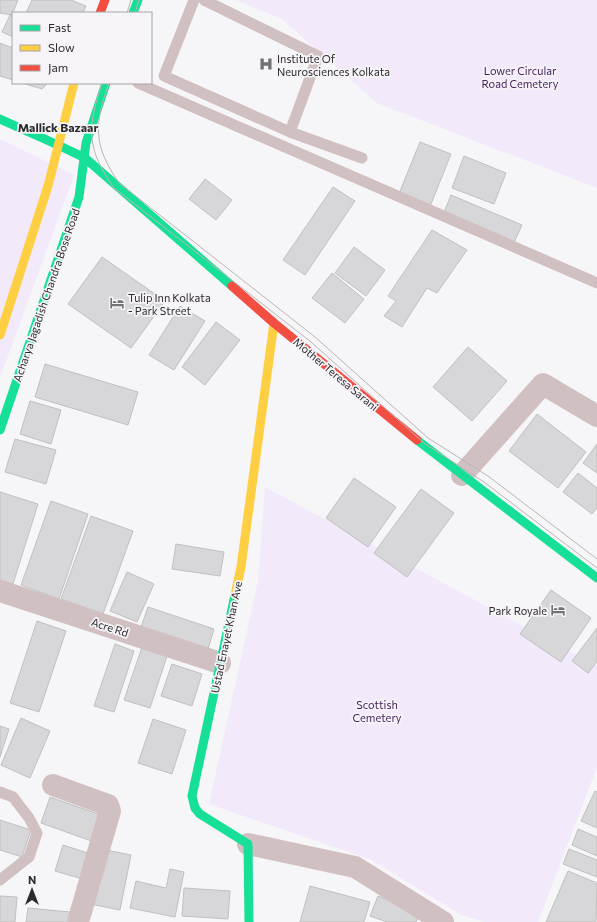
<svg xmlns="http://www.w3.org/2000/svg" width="597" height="922" font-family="Commissioner,sans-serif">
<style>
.green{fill:#f2e9fa}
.building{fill:#d7d6d8;stroke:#c0c0c1}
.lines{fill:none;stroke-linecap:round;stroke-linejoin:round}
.lane{stroke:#d1c0c1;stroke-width:11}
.street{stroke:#d1c0c1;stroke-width:22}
.fast{stroke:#16e098;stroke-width:9}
.slow{stroke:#ffcf43;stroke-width:9}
.jam{stroke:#f24e42;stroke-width:9}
.tram{stroke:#bdb4b4;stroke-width:1}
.labels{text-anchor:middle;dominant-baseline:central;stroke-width:3.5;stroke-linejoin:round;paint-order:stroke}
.poi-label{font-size:11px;fill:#2c2b2c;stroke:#f6f4f8;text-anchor:start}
.park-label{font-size:11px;fill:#411b5a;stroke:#f6f4f8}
.street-label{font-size:11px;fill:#2c2b2c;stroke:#f6f4f8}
.neighbourhood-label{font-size:12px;font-weight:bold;fill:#2c2b2c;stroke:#f6f4f8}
</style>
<rect width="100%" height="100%" fill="#f6f5f7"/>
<path class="green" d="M236 0H597V188L377 103 282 19Z
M0 139 74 175 0 378Z
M265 487 597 666V767L538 922H485L461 915 372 860 209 804 258 581Z"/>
<path class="building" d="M0 0H18L12 15 0 13Z
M32 0H71L86 6 83 13H26Z
M10 15 13 16V37L2 32Z
M0 43 13 48V80L0 76Z
M22 83H48L42 89Z
M420 142 451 154 429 209 398 196Z
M464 156 506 173 494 204 452 188Z
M205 179 232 200 216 220 189 199Z
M333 187 355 201 305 275 283 260Z
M451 195 522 225 513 245 443 215Z
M432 230 467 250 437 293 427 288 402 327 384 316 396 301 388 296Z
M354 247 385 270 366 296 335 273Z
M102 257 165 301 131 348 68 304Z
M332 273 364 299 345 323 312 298Z
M180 306 205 321 174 370 149 355Z
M216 322 240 340 205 385 182 367Z
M468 347 507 381 472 421 433 387Z
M45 364 138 392 128 425 35 397Z
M30 401 61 410 51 444 20 434Z
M537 414 586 452 558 488 509 451Z
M15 439 56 450 46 484 5 472Z
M597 444V473L583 463Z
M578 473 597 488V508L592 514 563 492Z
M354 478 396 507 368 547 326 518Z
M421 489 454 513 407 577 374 553Z
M0 492 38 504 13 584 0 580Z
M51 501 88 514 59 599 21 585Z
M91 516 133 531 103 614 61 599Z
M176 544 224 552 220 576 172 569Z
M127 572 154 584 137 622 110 611Z
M551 590 591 618 561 662 520 634Z
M148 607 214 629 208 649 141 627Z
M37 621 66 631 39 712 10 703Z
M597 628V662L588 673 572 661Z
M115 644 134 651 114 712 94 706Z
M142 647 167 656 150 708 124 700Z
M172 664 202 674 192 706 161 696Z
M21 718 50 731 30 778 1 765Z
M153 719 186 730 172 774 138 763Z
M0 726 9 729 0 757Z
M595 791 597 792V828L581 821Z
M50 797 104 816 94 842 41 823Z
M0 820 31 830 22 857 0 850Z
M578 829 597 837V856L572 845Z
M63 845 94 855 86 880 55 871Z
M101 849 131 855 120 910 90 904Z
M569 849 597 860V877L563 864Z
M170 869 184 872 175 917 130 908 136 881 166 888Z
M568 871 597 883 596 922H546Z
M310 886 370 902 364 922H300Z
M184 888 230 891 228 919 182 916Z
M0 896 17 897 15 922H0Z
M378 896 420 912 416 922H387L370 916Z
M28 908 70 912 69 922H26Z"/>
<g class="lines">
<path class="lane" d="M194 0 164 76 290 132 318 56 204 0
M138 83 597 283
M290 132 362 158
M0 792 13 797 29 818 37 833 29 857 0 880"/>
<path class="street" d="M462 475 543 384 597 416
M0 591 220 663
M53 785 108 805 110 811 78 922
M248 844 355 867 443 922"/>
<path class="fast" d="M133 13 138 0
M0 119 58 145
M58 145 85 158 232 286
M0 430 79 197 86 143 106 83
M417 440 597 578
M235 595 192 796 195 808 200 814 248 844 249 922"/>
<path class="slow" d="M0 335 48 186 74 83
M235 595 241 567 274 323"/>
<path class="jam" d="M100 13 105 0
M232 286 274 323 417 440"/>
<path class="tram" d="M127 13 131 0
M135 13 139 0
M102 83C87 128 86 148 114 188L311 342 424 443 484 482 597 568
M109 83C94 125 93 145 119 183L315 337 428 438 488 476 597 559"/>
</g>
<defs>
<symbol id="hospital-bare" viewBox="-9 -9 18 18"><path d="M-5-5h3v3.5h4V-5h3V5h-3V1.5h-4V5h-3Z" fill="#737273" stroke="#f6f4f8" stroke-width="2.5" paint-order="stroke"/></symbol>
<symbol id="hotel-bare" viewBox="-9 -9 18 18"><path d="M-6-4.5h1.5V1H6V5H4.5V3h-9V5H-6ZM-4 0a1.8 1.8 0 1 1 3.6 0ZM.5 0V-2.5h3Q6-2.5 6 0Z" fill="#737273" stroke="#f6f4f8" stroke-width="2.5" paint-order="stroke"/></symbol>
</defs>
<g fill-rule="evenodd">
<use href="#hospital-bare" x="256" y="54" width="20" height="20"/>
<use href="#hotel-bare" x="107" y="293" width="20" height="20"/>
<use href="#hotel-bare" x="548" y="600" width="20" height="20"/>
</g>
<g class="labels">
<g class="poi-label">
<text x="277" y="58">Institute Of<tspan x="277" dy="13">Neurosciences Kolkata</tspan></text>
<text x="128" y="297">Tulip Inn Kolkata<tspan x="128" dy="13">- Park Street</tspan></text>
<text x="547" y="610" text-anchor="end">Park Royale</text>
</g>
<g class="park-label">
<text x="520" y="70">Lower Circular<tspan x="520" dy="13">Road Cemetery</tspan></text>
<text x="377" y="704">Scottish<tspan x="377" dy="13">Cemetery</tspan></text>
</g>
<g class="street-label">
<text transform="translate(46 295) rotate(-71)">Acharya Jagadish Chandra Bose Road</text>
<text transform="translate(336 374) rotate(40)">Mother Teresa Sarani</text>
<text transform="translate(110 627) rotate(18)">Acre Rd</text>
<text transform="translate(226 637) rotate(-78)">Ustad Enayet Khan Ave</text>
</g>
<g class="neighbourhood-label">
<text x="58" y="127">Mallick Bazaar</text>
</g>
</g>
<rect x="12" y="12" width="140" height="72" fill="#f6f4f8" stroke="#a5a4a6"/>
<rect x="20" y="25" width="20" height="6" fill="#16e098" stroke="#a5a4a6"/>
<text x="48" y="32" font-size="12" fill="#2c2b2c">Fast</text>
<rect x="20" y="45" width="20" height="6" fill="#ffcf43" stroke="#a5a4a6"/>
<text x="48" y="52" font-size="12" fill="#2c2b2c">Slow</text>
<rect x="20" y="65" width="20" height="6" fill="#f24e42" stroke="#a5a4a6"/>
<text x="48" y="72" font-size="12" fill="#2c2b2c">Jam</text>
<g transform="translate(32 890)" stroke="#f6f4f8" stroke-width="3" paint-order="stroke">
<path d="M0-3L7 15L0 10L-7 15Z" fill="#2c2b2c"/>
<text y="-6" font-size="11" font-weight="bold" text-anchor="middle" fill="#2c2b2c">N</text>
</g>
</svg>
